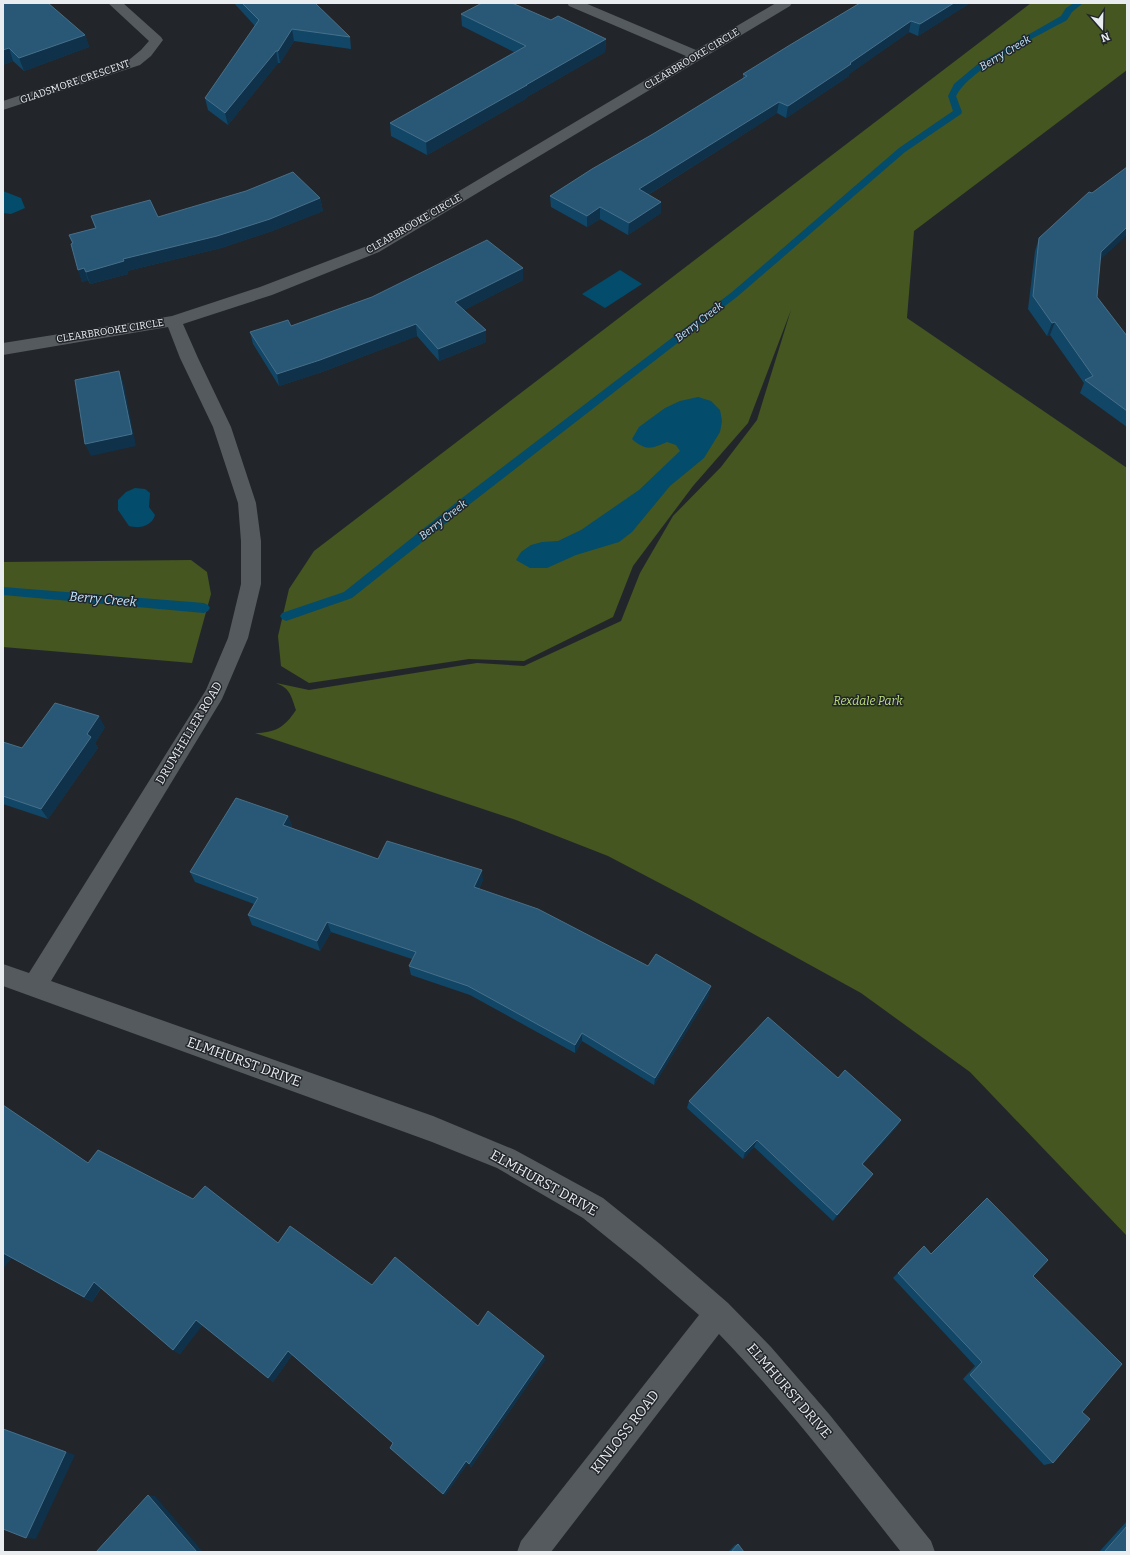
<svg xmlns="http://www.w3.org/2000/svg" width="1130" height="1555" font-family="Bitter,serif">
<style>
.green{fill:#455620}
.water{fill:#034c6c}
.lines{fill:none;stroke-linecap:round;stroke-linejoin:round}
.stream{fill:#034c6c;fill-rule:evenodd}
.street{fill:#555a5f;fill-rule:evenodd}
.wall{fill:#124667}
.shaded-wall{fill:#0f3149}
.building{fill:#295876;stroke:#476f89}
.labels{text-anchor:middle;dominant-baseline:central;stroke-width:3;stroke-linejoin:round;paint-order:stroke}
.far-street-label{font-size:10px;fill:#e9edf0;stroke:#22262b}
.far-water-label{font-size:11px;font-style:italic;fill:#bee5fe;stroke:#22262b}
.park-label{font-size:12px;font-style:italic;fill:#bcde79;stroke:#22262b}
.street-label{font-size:12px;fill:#e9edf0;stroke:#22262b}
.water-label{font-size:13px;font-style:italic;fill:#bee5fe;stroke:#22262b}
.near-street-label{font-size:14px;fill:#e9edf0;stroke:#22262b}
</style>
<rect width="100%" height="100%" fill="#22262b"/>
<path class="green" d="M1031 3H1127V70L914 231 907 318 1127 468V1236L970 1072 861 993 690 899 608 856 516 820 255 733C275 733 285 727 296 710 291 696 291 689 276 683L309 690 477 663 524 666 621 621 640 573 673 516 721 467 757 420 791 310 748 423 693 486 633 566 613 617 524 661 469 659 309 683 281 666 278 636 289 589 314 551Z
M191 560 207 572 211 594 192 663 3 647V562Z"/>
<path class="water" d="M3 191 21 198 25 208 11 214 3 213Z
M620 270 642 284 605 308 582 294Z
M698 397 711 401 720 410 722 421 720 432 704 458 670 486 632 532 619 542 576 555 547 568H530L516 560 521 552 531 545 542 542 558 541 581 530 639 490 680 451 676 445 667 442C651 449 646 451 632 439L639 427 665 408 680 401Z
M135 488 145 489 150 493 149 507 155 515C152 526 139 529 129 526L118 510V500L126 492Z"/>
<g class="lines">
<path class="stream" d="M1074 3H1083L1072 12 1067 20C1038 36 970 68 956 96L962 112 961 114 905 152 738 296 470 504 352 598 286 621 282 619 280 616 282 613 344 592 462 498 732 292 899 148 953 111 948 96 954 84 979 63 1061 16 1066 8Z
M3 587 204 603 208 605 210 608 208 611 204 613 3 595Z"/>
<path class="street" d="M108 3H123L161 37 163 40 151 56 140 65 3 110V101L130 59 141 50 149 41Z
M567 3H585L696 50 776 3H792L790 6 379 252 272 295 183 324 198 358 231 427 256 503 261 541V584L248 638 222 699 51 981 433 1116 515 1150 603 1198 660 1244 728 1303 771 1347 829 1414 931 1541 935 1552H901C842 1477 785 1402 719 1334L551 1552H517L521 1541 699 1315 640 1264 583 1218 497 1168 432 1142 3 986V964L29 973 206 690 228 638 241 584V541L238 503 213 427 180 358 168 327 3 355V343L172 316 260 287 367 246 686 56 569 6Z"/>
</g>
<path class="wall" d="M3 3 85 35 89 47 24 71 13 61 3 65Z
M234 3H315L350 37 351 49 294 41 280 63H278L228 125 208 110 205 98 255 26Z
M860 3H970L918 36 909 32 849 74V76L786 118 777 113 648 195 661 202V213L628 235 600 219 587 227 551 207 550 196 743 79V74Z
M461 14 551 20 606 39 605 52 527 97V98L427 155 391 136 390 123 514 52 462 26Z
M1092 193 1100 261 1097 297 1127 336V427L1080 393 1084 383 1050 335 1047 336 1028 309 1035 251 1039 238Z
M320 198 323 211 272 231 221 248 127 271 128 274 90 284 88 280 82 282 72 243 69 235 95 228 91 216 158 217Z
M523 268V280L464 310 486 330V342L439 361 417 336 322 372 279 386 253 344 250 332 291 326Z
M105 727 95 743 98 748 48 819 3 804V742L22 748Z
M288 816 292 826 291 828 378 859 483 880 479 889 709 995 654 1085 582 1041 575 1053 470 995 411 975 409 966 412 959 331 932 320 951 252 925 248 915 254 904 195 882 190 872Z
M838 1078 901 1120 896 1128 863 1164 873 1174 868 1180 833 1221 754 1147 743 1159 687 1108 689 1101Z
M3 1105 88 1163 278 1243 372 1285 478 1326 545 1360 471 1467 468 1463 445 1495 393 1443 292 1355 273 1382 202 1325 180 1354 173 1350 101 1288 92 1302 12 1258 3 1268Z
M987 1198 1033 1276 1082 1412 1053 1463 1044 1465 963 1379 975 1366 893 1278 924 1246 931 1254Z
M1127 1521V1552H1099Z
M738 1544 744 1552H728L735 1545Z"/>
<path class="shaded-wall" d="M954 3H970L918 36 920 24Z
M911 21 909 32 849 74V76L786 118 788 106Z
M292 29 294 41 280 63 278 51Z
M85 35 89 47 24 71 19 58Z
M606 39 605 52 527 97V98L427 155 426 142Z
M9 48 13 61 3 65V50Z
M276 51 278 63 228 125 225 113Z
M779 102 777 113 638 201 639 189Z
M320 198 323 211 272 231 221 248 127 271 128 274 90 284 86 272 123 259Z
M661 202V213L628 235 629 223Z
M600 207V219L587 227V216Z
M1127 227V235L1095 265 1101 252Z
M84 268 88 280 82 282 78 270Z
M523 268V280L456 314 455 302Z
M1055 322 1050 335 1047 336 1052 323Z
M416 324 417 336 322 372 279 386 277 374Z
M486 330V342L439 361 438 349Z
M119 371 124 384 136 446 91 456 85 444Z
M99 716 105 727 95 743 98 748 48 819 41 809 87 734Z
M288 816 292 826 287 835 283 825Z
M482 870 483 880 475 897 474 887Z
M327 922 331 932 320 951 317 941Z
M711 986 709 995 654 1085 655 1078Z
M582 1033V1041L575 1053V1045Z
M901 1120 896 1128 857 1170 862 1164Z
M757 1140 754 1147 743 1159 745 1152Z
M873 1174 868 1180 833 1221 837 1215Z
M3 1253 12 1258 3 1268Z
M94 1282 101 1287 92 1302 84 1297Z
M196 1320 203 1325 180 1354 173 1350Z
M288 1351 292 1355 273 1382 268 1378Z
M544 1356 545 1360 471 1467 469 1464Z
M3 1428 75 1455 36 1539 26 1538Z
M466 1461 468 1463 445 1495 443 1494Z
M148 1495 155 1496 203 1552H197Z"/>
<path class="building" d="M3 3H48L85 35 19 58 9 48 3 50Z
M242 3H315L350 37 292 29 278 51H276L225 113 205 98 259 20Z
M482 3H512L551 20 558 16 606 39 526 85H527L426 142 390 123 526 46 461 14Z
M860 3H954L920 24 911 21 850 63 851 64 788 106 779 102 639 189 661 202 629 223 600 207 587 216 550 196 592 169 653 134 747 76 743 74 790 45Z
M1127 167V227L1101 252 1097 297 1127 336V411L1085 380 1093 376 1055 322 1052 323 1033 296 1039 238 1089 192 1092 193Z
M293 172 320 198 270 219 217 236 123 259 124 261 86 272 84 268 78 270 71 244 73 243 69 235 96 228 91 216 150 200 158 217 246 191Z
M487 240 523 268 455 302 486 330 438 349 416 324 320 360 277 374 250 332 288 320 291 326 372 297Z
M119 371 132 434 85 444 75 380Z
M55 703 99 716 87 734 91 737 41 809 3 796V742L22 748Z
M236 798 288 816 283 825 378 859 387 841 482 870 474 887 538 909 648 966 656 954 711 986 655 1078 582 1033 575 1045 468 986 409 966 416 952 327 922 317 941 248 915 258 898 190 872Z
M768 1017 838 1078 845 1070 901 1120 862 1164 873 1174 837 1215 757 1140 745 1152 689 1101Z
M3 1105 88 1163 98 1150 193 1199 205 1186 278 1243 290 1226 372 1285 395 1257 478 1326 488 1311 544 1356 469 1464 466 1461 443 1494 390 1448 393 1443 288 1351 268 1378 196 1320 173 1350 94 1282 84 1297 3 1253Z
M987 1198 1048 1260 1033 1276 1122 1364 1082 1412 1090 1419 1053 1463 970 1375 982 1362 898 1273 924 1246 931 1254Z
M3 1429 66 1452 26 1538 3 1529Z
M148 1495 197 1552H96Z
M1127 1526V1552H1104Z
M738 1544 744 1552H731Z"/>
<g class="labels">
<g class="far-street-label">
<text transform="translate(692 59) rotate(-31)">CLEARBROOKE CIRCLE</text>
<text transform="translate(75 82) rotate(-19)">GLADSMORE CRESCENT</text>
<text transform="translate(414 224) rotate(-30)">CLEARBROOKE CIRCLE</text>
<text transform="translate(110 331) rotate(-9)">CLEARBROOKE CIRCLE</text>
</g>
<g class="far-water-label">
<text transform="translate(1005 53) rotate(-31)">Berry Creek</text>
<text transform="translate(699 322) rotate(-38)">Berry Creek</text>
<text transform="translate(443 520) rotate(-38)">Berry Creek</text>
</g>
<g class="park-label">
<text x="868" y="701">Rexdale Park</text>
</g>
<g class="street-label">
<text transform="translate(189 733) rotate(-59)">DRUMHELLER ROAD</text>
</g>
<g class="water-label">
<text transform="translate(103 599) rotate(5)">Berry Creek</text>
</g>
<g class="near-street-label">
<text transform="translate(244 1062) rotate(20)">ELMHURST DRIVE</text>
<text transform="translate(544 1183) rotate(29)">ELMHURST DRIVE</text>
<text transform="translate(789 1391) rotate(49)">ELMHURST DRIVE</text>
<text transform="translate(625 1432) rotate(-52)">KINLOSS ROAD</text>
</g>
</g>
<rect width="1130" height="1555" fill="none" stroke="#e9edf0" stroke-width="8"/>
<g transform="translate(1102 28) rotate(160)" stroke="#22262b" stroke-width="3" paint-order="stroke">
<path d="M0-3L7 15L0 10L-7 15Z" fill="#e9edf0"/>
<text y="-6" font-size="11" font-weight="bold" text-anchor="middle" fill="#e9edf0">N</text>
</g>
</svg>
